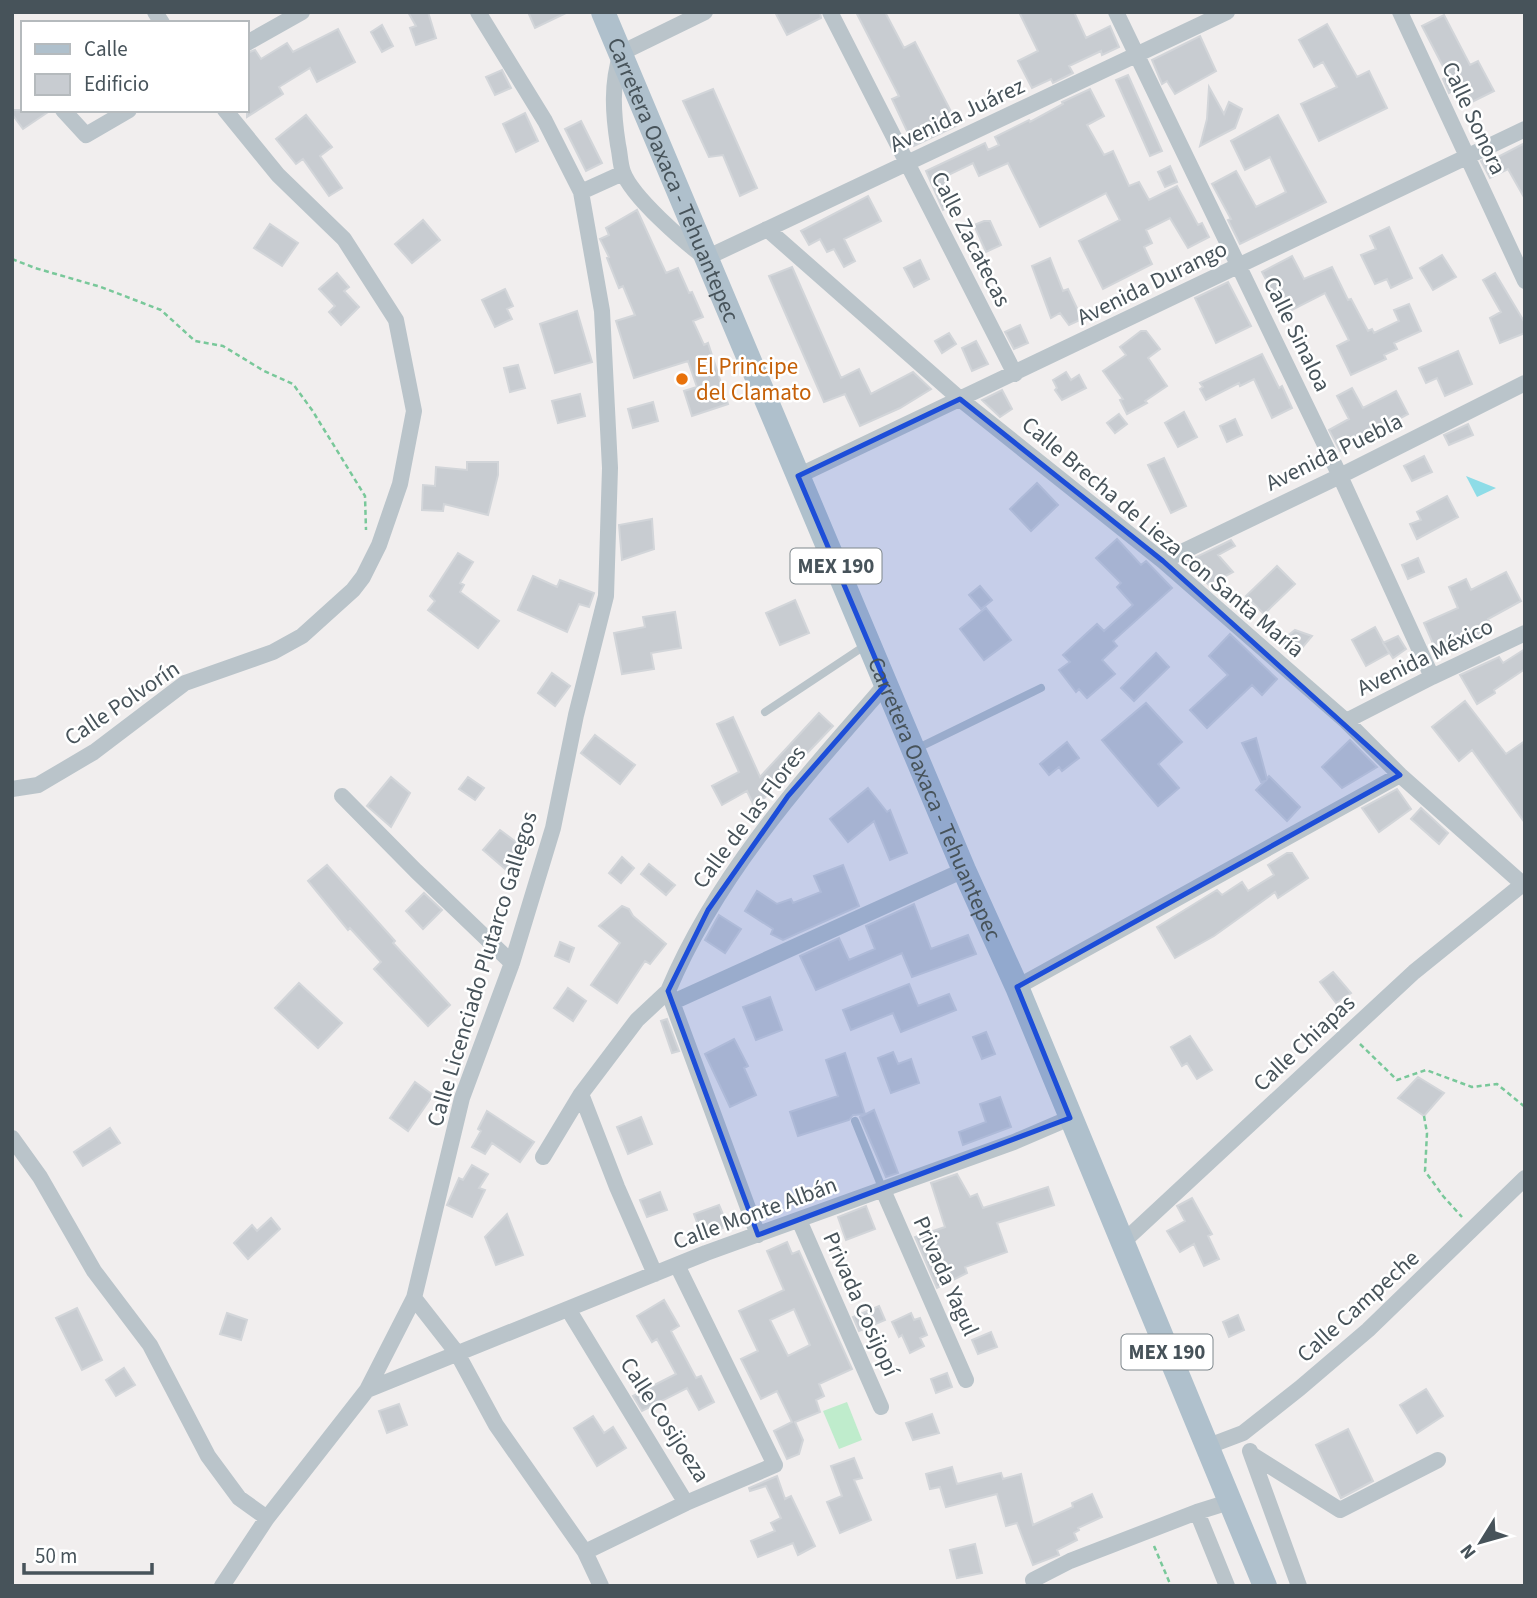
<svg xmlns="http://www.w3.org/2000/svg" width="1537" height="1598" font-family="'Source Sans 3',sans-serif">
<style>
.green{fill:#bfeccc}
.water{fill:#8edce7}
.building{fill:#c8ccd1;stroke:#d2d5d9;stroke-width:2;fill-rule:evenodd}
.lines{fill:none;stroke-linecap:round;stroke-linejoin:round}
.path{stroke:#79c89a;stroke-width:2.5;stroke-dasharray:5 3.5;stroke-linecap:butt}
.service{stroke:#bac4ca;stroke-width:8}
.minor{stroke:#bac4ca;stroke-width:16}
.primary{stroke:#afc0cc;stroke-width:24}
.marked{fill:#1d4ed8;fill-opacity:0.2;stroke:#1d4ed8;stroke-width:5;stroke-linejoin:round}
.food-dot{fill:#e8710a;stroke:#fff;stroke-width:2.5}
.labels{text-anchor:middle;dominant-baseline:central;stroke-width:5;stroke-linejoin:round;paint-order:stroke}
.shield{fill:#fff;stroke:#7e878c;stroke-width:2}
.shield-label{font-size:21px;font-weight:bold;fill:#47535a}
.street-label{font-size:23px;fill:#47535a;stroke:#fff}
.food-label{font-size:23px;fill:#c56008;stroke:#fff;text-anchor:start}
</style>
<rect width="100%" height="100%" fill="#f1eeee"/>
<path class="green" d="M847 1402 862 1440 839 1449 823 1411Z"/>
<path class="water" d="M1466 476 1496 488 1477 497Z"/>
<path class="building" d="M408 12H428L436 38 416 45 410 28 416 26Z
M528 12H568L535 28Z
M775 12H820L821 18 787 35Z
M856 12H885L904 48 915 42 958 125 914 146 892 99 899 96Z
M1019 12H1074L1086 38 1110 26 1119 47 1102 55 1101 51 1069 66 1073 73 1053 83 1051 79 1032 88 1018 61 1038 51Z
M1444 15 1470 65 1478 61 1494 91 1462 107 1454 90 1449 93 1443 79 1448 76 1422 26Z
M1327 24 1357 77 1369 71 1387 108 1319 141 1301 104 1337 87 1323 62 1314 67 1299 40Z
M382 25 393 46 382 52 371 32Z
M338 29 355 62 317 82 310 68 279 87 283 94 247 117V53L255 50 261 59 287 43 293 52Z
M1200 36 1216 71 1175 94 1167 81 1162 84 1152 60Z
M502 70 511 88 495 95 486 77Z
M1128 75 1162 151 1150 156 1116 80Z
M1209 87 1224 114 1229 102 1242 109 1235 128 1200 146 1207 119Z
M713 89 757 188 740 196 723 155 709 157 683 101Z
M1090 89 1104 116 1087 125 1104 155 1113 151 1129 186 1139 182 1149 200 1177 186 1198 225 1202 223 1209 237 1188 248 1170 218 1146 230 1152 243 1144 247 1152 264 1103 289 1079 241 1120 220 1106 193 1040 227 1008 163 979 176 973 163 944 177 957 203 943 210 926 171 985 143 988 150 999 145 995 137 1029 120 1030 122 1063 104 1062 102Z
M12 110H51L23 129 12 114Z
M525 113 538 141 516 152 503 124Z
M306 115 332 147 320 156 342 188 329 196 303 159 296 164 276 139Z
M1278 115 1326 202 1240 244 1228 220 1231 219 1212 184 1236 171 1256 207 1286 192 1270 157 1245 170 1231 141Z
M581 121 602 163 586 171 565 129Z
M1525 143V199L1508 169 1490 178 1481 161 1495 155 1496 158Z
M1170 166 1177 182 1165 187 1158 172Z
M868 196 881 221 844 239 855 261 844 267 834 249 827 252 820 239 809 245 801 231Z
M637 210 666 273 678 268 689 293 692 292 703 317 693 321 704 345 708 343 728 404 692 416 684 391 697 387 688 361 634 378 616 321 635 315 623 286 619 288 607 258 609 257 600 239 609 235 606 228Z
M423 220 440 240 412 263 395 244Z
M984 221H990L1001 245 986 252 974 225Z
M270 224 298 243 282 266 254 248Z
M1389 227 1412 278 1391 288 1387 279 1375 284 1361 255 1376 249 1370 236Z
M1442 255 1456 277 1433 290 1420 268Z
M1292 256 1304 279 1332 267 1348 300 1351 299 1368 331 1372 329 1374 333 1399 321 1394 310 1409 304 1421 331 1394 343 1397 349 1384 355 1386 359 1351 375 1337 346 1349 340 1325 293 1284 314 1262 272Z
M1050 258 1063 291 1068 289 1082 319 1069 325 1060 313 1051 318 1032 266Z
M920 260 929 279 914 287 904 268Z
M792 267 841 378 859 369 871 394 913 372 931 389 900 408 860 426 845 394 824 402 769 276Z
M337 273 349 287 344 291 359 307 341 325 329 312 335 306 319 289Z
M1495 273 1525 323V333L1500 343 1490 318 1501 312 1483 280Z
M1228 282 1251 326 1216 343 1195 298Z
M505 289 513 306 507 309 512 319 495 327 482 300Z
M577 311 592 362 555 373 540 324Z
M1020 325 1028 343 1014 349 1005 332Z
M1141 331H1146L1160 349 1148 358 1167 386 1145 401 1147 403 1127 414 1120 400 1123 399 1103 371 1126 355 1120 347Z
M949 333 956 344 942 353 935 341Z
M976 341 988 364 972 371 962 348Z
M1458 351 1472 384 1445 396 1437 378 1426 383 1419 368Z
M1262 354 1279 388 1282 386 1292 408 1272 418 1254 379 1240 386 1239 383 1206 400 1200 389 1203 387 1200 383Z
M518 365 525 388 510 392 504 368Z
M1066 372 1071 380 1079 375 1086 388 1062 400 1055 390 1057 388 1053 380Z
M1352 388 1363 408 1396 391 1408 414 1340 451 1329 430 1349 419 1337 396Z
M1002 390 1012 409 1000 417 982 400Z
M580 394 585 416 558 423 552 401Z
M653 402 658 421 633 428 628 409Z
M1184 412 1197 437 1178 447 1165 423Z
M1119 414 1127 424 1115 433 1107 423Z
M1235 419 1242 435 1227 442 1220 426Z
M1468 424 1473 435 1449 445 1444 435Z
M1424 456 1432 472 1412 481 1404 466Z
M1164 458 1186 506 1171 513 1148 465Z
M467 462H498V475L488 515 444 504 443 511 422 510 423 485 435 486 436 467 467 470Z
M1037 483 1058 505 1031 531 1010 509Z
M1447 496 1458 517 1417 539 1410 524 1421 520 1417 512Z
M652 519 654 549 622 560 619 525Z
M1117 539 1141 565 1146 561 1172 588 1113 641 1117 646 1102 660 1115 674 1087 698 1079 689 1076 692 1059 670 1070 662 1063 655 1097 624 1104 631 1133 605 1117 587 1121 583 1096 558Z
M1231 540 1235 546 1218 555 1233 572 1209 585 1186 562Z
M458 553 473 562 460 583 464 585 460 592 499 621 478 648 428 610 435 601 430 596Z
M1418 558 1424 572 1408 579 1402 565Z
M1277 566 1295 584 1264 614 1246 596Z
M1506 572 1521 601 1488 619 1493 630 1438 655 1424 623 1458 608 1449 587 1466 579 1471 590Z
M533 576 557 587 560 580 594 593 589 607 579 604 567 632 518 610Z
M980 586 992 600 981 609 969 595Z
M795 600 809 633 780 645 766 613Z
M986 608 1011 640 984 660 960 629Z
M675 612 681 648 651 653 654 669 622 674 614 633 645 627 643 617Z
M1375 627 1389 653 1366 666 1352 640Z
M1295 630 1312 636 1296 655 1281 641Z
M1230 634 1277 679 1262 695 1252 685 1207 728 1190 710 1228 675 1209 656Z
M1398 636 1406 649 1393 658 1383 643Z
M1525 649V669L1494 690 1495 693 1477 704 1460 675 1499 657 1503 663Z
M1156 653 1169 667 1134 701 1121 688Z
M552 673 570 686 555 706 538 693Z
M1465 701 1506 754 1525 741V823L1472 750 1459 761 1432 727Z
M1146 703 1182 742 1158 764 1179 788 1158 806 1102 740Z
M819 713 833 726 755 808 747 791 722 805 712 786 739 772 717 724 733 717 760 777Z
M595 735 635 765 620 784 581 753Z
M1256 738 1267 779 1269 776 1300 807 1287 821 1256 790 1265 781 1261 782 1242 743Z
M1350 740 1377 767 1342 788 1322 767Z
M1067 742 1079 758 1062 771 1059 767 1049 775 1040 764Z
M391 777 410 793 391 827 367 806Z
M468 777 484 788 475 800 459 789Z
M868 788 887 812 890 810 907 853 890 860 874 821 848 842 830 819Z
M1397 789 1411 809 1379 832 1362 808Z
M1421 808 1448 833 1439 844 1411 819Z
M500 830 528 851 511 874 483 850Z
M1287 853H1292L1308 878 1278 898 1275 892 1214 936 1175 958 1157 927 1217 890 1222 895 1242 882 1248 891 1274 875 1268 865Z
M622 857 634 868 621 883 609 873Z
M649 864 675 885 666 895 641 874Z
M327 865 395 941 393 943 450 1005 428 1026 374 969 381 962 350 928 348 930 308 881Z
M843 865 859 906 783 940 771 934 773 929 745 911 757 891 777 904 791 899 793 903 821 892 814 876Z
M424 893 442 910 423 929 406 911Z
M914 904 931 949 968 935 976 954 912 977 902 953 816 990 800 956 839 938 849 960 875 949 866 926Z
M622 906 629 909 633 916 666 944 650 964 645 961 617 1003 591 985 620 943 599 926Z
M719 915 741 929 725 953 705 940Z
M560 942 574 948 569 962 555 956Z
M1333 972 1351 993 1336 1003 1320 982Z
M299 983 342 1023 318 1048 275 1008Z
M909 984 918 1006 949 994 956 1010 901 1032 893 1013 851 1030 843 1010Z
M568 988 586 1001 573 1021 554 1008Z
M770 997 782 1030 756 1040 743 1007Z
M667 1019 679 1051 672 1053 661 1021Z
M986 1032 995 1054 982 1059 973 1037Z
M1190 1036 1212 1070 1197 1079 1187 1063 1182 1066 1171 1047Z
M734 1039 748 1066 744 1068 756 1095 730 1107 705 1054Z
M893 1052 898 1064 911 1059 919 1083 891 1093 878 1058Z
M845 1053 865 1114 853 1115 849 1120 798 1136 790 1112 838 1096 826 1060Z
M1418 1077 1444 1093 1424 1116 1398 1098Z
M415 1082 433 1095 408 1131 390 1118Z
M1000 1097 1011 1127 963 1145 959 1132 986 1122 980 1104Z
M874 1110 898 1173 886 1177 860 1117Z
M487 1111 534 1142 520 1162 492 1143 485 1154 472 1147 481 1131 478 1129Z
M641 1117 652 1144 628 1154 617 1127Z
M110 1128 120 1143 83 1166 74 1152Z
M472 1165 488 1174 479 1188 485 1190 472 1217 447 1205 459 1178 463 1180Z
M957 1174 970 1197 977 1194 983 1208 1048 1187 1054 1205 997 1223 1007 1252 965 1267 967 1273 937 1288 915 1237 945 1227 931 1183Z
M660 1192 667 1210 647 1217 640 1200Z
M1192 1198 1212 1234 1208 1236 1219 1259 1204 1266 1194 1244 1180 1252 1167 1231 1185 1221 1177 1206Z
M719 1205 728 1226 702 1236 694 1214Z
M866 1206 875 1229 846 1240 838 1217Z
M507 1214 523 1255 496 1265 485 1237Z
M271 1218 280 1229 248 1259 234 1243 252 1225 257 1231Z
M787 1242 792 1254 799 1251 852 1369 819 1384 824 1396 816 1400 820 1412 795 1422 803 1440 799 1454 787 1459 774 1431 792 1422 777 1391 761 1399 741 1359 758 1351 739 1311 784 1290 767 1251ZM794 1309 810 1345 788 1356 770 1320Z
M664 1300 679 1326 671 1331 696 1378 701 1376 714 1402 699 1410 687 1388 642 1411 633 1396 676 1374 657 1339 652 1342 637 1316Z
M879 1306 885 1320 859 1331 853 1317Z
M77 1308 102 1360 82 1370 56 1318Z
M227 1313 247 1320 241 1340 220 1334Z
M911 1313 914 1320 920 1318 927 1335 920 1338 924 1346 910 1353 902 1335 899 1337 892 1322Z
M1238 1315 1244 1330 1229 1337 1223 1322Z
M991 1332 997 1347 978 1354 972 1340Z
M124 1368 135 1385 116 1396 106 1380Z
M947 1373 952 1387 936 1393 931 1379Z
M1426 1389 1443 1416 1417 1433 1400 1405Z
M399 1404 407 1425 387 1433 379 1411Z
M932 1414 939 1433 913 1440 906 1423Z
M593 1416 604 1433 613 1427 626 1448 597 1466 574 1428Z
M1348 1429 1373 1481 1341 1498 1316 1445Z
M854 1458 862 1478 854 1480 871 1520 840 1533 827 1502 842 1496 831 1466Z
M952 1467 957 1484 1001 1473 1003 1479 1021 1474 1033 1525 1073 1507 1072 1503 1092 1494 1102 1517 1078 1528 1079 1530 1074 1533 1077 1540 1057 1550 1059 1555 1033 1565 1017 1523 1006 1526 997 1494 946 1507 940 1487 930 1489 926 1474Z
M777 1476 785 1499 791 1496 815 1546 798 1555 793 1543 758 1557 751 1541 775 1531 771 1523 781 1518 766 1486 750 1491 749 1488Z
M975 1544 982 1573 957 1578 950 1550Z"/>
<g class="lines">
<path class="path" d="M12 259 35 268 101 287 161 310 195 341 223 346 264 371 293 384 312 410 365 496 366 530
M1360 1044 1397 1080 1426 1070 1472 1087 1497 1084 1525 1107
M1424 1116 1427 1133 1425 1171 1443 1196 1462 1217
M1154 1546 1171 1586"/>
<path class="service" d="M765 712 866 645
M916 749 1041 688
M855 1121 883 1190"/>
<path class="minor" d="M155 12 162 23
M705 12 621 53C611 84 613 113 618 145 620 153 620 164 623 172 632 197 684 242 706 258L1227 12
M830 12 1015 374
M1116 12 1340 476 1432 677
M1400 12 1525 281
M247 43 302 12
M63 110 86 135 129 110
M581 192 623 173
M767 229 960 399 1163 561 1346 721 1400 775 1525 886
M798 476 1525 129
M1163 561 1340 476 1525 383
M1346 721 1432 677 1525 633
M12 789 38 785 94 752 185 683 273 652 302 636 353 590 363 577 379 545 400 484 414 411 396 320 344 239 278 175 225 110
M342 796 416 871 512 963
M1017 987 1400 775
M673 1002 964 870
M581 1094 617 1187 655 1274
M12 1138 40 1177 94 1271 150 1345 208 1456 239 1498 267 1518 367 1390 414 1298 462 1098 512 963 553 828 576 715 606 596 610 468 602 311 581 192 545 121 478 12
M543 1157 581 1094 637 1020 668 991
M883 1190 966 1380
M799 1220 881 1407
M758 1235 668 991C717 874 803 779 886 684
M1122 1243 1414 972 1523 884
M414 1298 457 1353 496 1425 585 1552 601 1586
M568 1309 686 1503
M367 1390 706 1253 1014 1142 1070 1118
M1206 1447 1243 1433 1300 1388 1368 1330 1525 1178
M1250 1451 1299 1586
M1251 1454 1340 1510 1438 1460
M585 1552 686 1503 775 1465 677 1265
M222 1586 267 1518
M1035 1586 1033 1580 1070 1561 1197 1512
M1227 1586 1197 1512 1229 1502"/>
<path class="primary" id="s1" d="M603 12 964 870 1017 987 1265 1586"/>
</g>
<path class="marked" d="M960 399 1163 561 1400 775 1017 987 1070 1118 758 1235 668 991 708 910 788 796 886 684 798 476Z"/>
<circle class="food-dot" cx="682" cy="379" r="7"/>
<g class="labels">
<g class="shield">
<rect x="790.5" y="548.5" width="91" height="35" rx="5"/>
<rect x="1121.5" y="1334.5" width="91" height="35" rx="5"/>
</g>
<g class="shield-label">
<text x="836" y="566">MEX 190</text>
<text x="1167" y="1352">MEX 190</text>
</g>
<g class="street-label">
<text transform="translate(957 115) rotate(-25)">Avenida Juárez</text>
<text transform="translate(1474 118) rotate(65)">Calle Sonora</text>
<text stroke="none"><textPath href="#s1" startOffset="182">Carretera Oaxaca - Tehuantepec</textPath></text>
<text transform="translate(971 239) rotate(63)">Calle Zacatecas</text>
<text transform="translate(1152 283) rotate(-26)">Avenida Durango</text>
<text transform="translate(1297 334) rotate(64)">Calle Sinaloa</text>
<text transform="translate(1334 452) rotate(-26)">Avenida Puebla</text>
<text transform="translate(1163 537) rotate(40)">Calle Brecha de Lieza con Santa María</text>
<text transform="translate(1425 657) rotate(-26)">Avenida México</text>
<text transform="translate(122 703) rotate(-34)">Calle Polvorín</text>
<text stroke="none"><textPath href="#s1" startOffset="854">Carretera Oaxaca - Tehuantepec</textPath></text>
<text transform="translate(749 817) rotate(-53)">Calle de las Flores</text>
<text transform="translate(482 969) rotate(-73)">Calle Licenciado Plutarco Gallegos</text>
<text transform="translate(1304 1043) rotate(-43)">Calle Chiapas</text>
<text transform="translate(755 1213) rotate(-20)">Calle Monte Albán</text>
<text transform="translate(946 1276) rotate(66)">Privada Yagul</text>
<text transform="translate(861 1304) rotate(66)">Privada Cosijopí</text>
<text transform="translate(1358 1306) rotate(-42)">Calle Campeche</text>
<text transform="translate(665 1420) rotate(57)">Calle Cosijoeza</text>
</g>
<g class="food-label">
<text x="696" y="366">El Principe<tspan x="696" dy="26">del Clamato</tspan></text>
</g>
</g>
<rect width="1537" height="1598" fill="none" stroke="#47535a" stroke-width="28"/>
<rect x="21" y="21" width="228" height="91" fill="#ffffff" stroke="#b5babd" stroke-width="2"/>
<rect x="35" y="44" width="35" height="10" fill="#afc0cc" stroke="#b5babd" stroke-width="2"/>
<text x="84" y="56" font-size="21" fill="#47535a">Calle</text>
<rect x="35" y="74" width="35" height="21" fill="#c8ccd1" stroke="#b5babd" stroke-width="2"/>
<text x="84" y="91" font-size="21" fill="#47535a">Edificio</text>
<g transform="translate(1481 1542) rotate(233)" stroke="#ffffff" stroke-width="5" paint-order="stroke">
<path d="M0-5L12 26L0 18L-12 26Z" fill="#47535a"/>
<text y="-10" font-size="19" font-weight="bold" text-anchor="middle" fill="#47535a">N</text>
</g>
<path d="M24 1563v10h128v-10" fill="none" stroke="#47535a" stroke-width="3.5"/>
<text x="35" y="1563" font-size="21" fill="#47535a" stroke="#ffffff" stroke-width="5" paint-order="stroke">50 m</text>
</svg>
